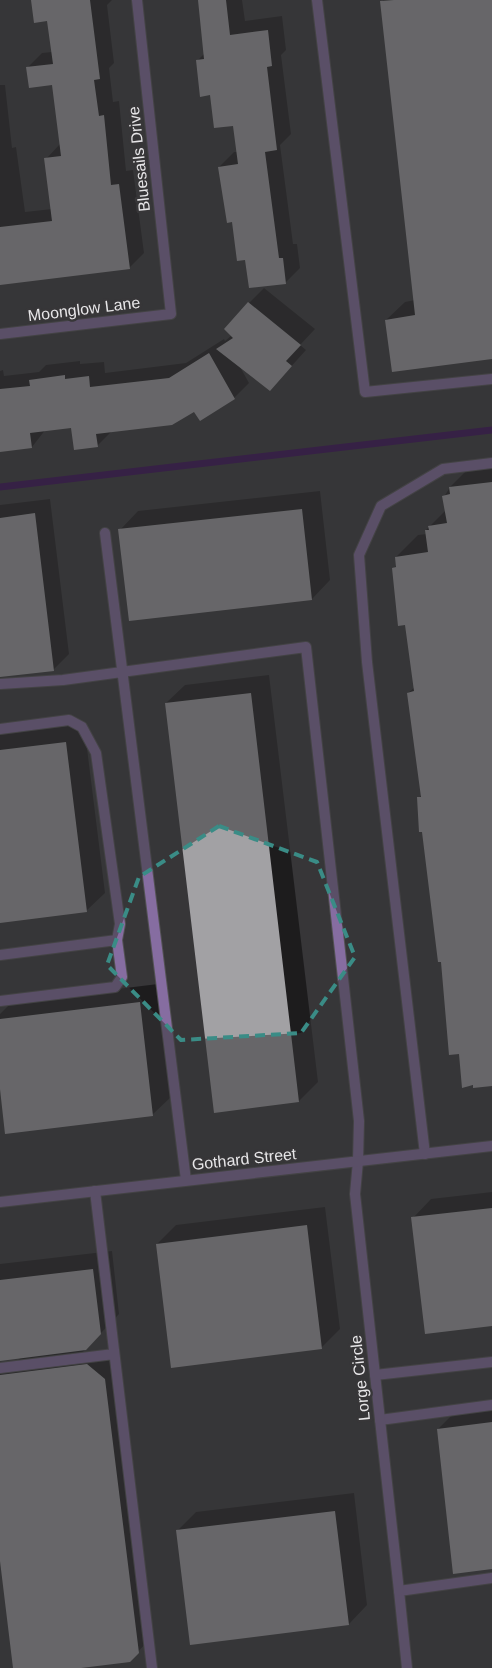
<svg xmlns="http://www.w3.org/2000/svg" width="492" height="1668" font-family="Helvetica,sans-serif">
<style>
.shadow{fill:#0007}
.lines{fill:none;stroke-linecap:round;stroke-linejoin:round}
.stream{stroke:#360855;stroke-width:7}
.building{fill:#a2a1a4}
.service-casing{stroke:#535254;stroke-width:12}
.minor-casing{stroke:#535254;stroke-width:12}
.tertiary-casing{stroke:#535254;stroke-width:12}
.service{stroke:#866da1;stroke-width:10}
.minor{stroke:#866da1;stroke-width:10}
.tertiary{stroke:#866da1;stroke-width:10}
.marked{fill:none;stroke:#3a8c86;stroke-width:4;stroke-dasharray:10 6;stroke-linejoin:round}
.labels{text-anchor:middle;dominant-baseline:central;stroke-width:5;stroke-linejoin:round;paint-order:stroke}
.street-label{font-size:16px;fill:#e7e6e8;stroke:#373638}
</style>
<rect width="100%" height="100%" fill="#373638"/>
<path class="shadow" d="M33 0H112L107 5 114 63 109 68 113 102 119 101 126 171 133 170 144 253 129 268 0 284V85H5L12 148 16 147 25 212 52 209 46 159 60 144 53 84 28 67 42 53 52 52 48 20Z
M201 0H242L245 21 282 16 286 50 281 55 291 134 280 145 293 244H297L300 268 285 283 247 258 233 221 219 167 234 152H238L234 125 211 94 197 61 205 53Z
M383 0H492V358L386 320 405 302 415 300 382 2Z
M264 288 315 329 300 345 306 350 270 390 239 365 249 383 234 398 195 410 113 430 97 446 72 426 46 429 32 447 0 450V371L3 370 4 376 39 372 46 365 80 361V364L104 362 105 373 186 363 224 339 225 341 232 335 249 303Z
M492 463V1084L463 1086 460 1053 442 960 419 798 422 794 408 693 415 687 406 624 393 569 397 565 396 557 418 535 427 534 426 530 446 510 444 497 450 487 472 465Z
M320 491 330 580 312 599 120 530 138 511Z
M50 499 69 654 54 669 0 676V505Z
M269 675 318 1082 299 1101 215 1111 166 703 185 685Z
M84 724 105 893 86 911 0 922V734Z
M158 984 171 1097 152 1115 0 1078V1014L12 1002Z
M492 1192V1325L413 1218 431 1199Z
M325 1207 340 1329 321 1348 157 1244 176 1225Z
M112 1251 119 1314 83 1352 102 1350 120 1364 153 1636 129 1661 71 1668H14L0 1551V1369L11 1368 21 1357 0 1360V1264Z
M492 1409V1568L438 1429 453 1414Z
M354 1493 367 1605 349 1624 177 1531 196 1512Z"/>
<g class="lines">
<path class="stream" d="M0 487 492 430"/>
</g>
<path class="building" d="M31 0H90L100 79 94 80 99 116 104 115 111 185 119 184 130 269 0 285V227L52 221 44 158 61 156 52 85 29 88 26 67 53 64 47 21 34 23Z
M198 0H226L230 35 268 30 272 66 267 67 277 150 265 152 279 258H283L286 284 249 288 245 260 237 261 232 222 227 223 218 167 238 164 233 126 214 128 210 95 200 97 196 60 204 59Z
M394 0H492V359L392 372 385 320 415 315 380 1Z
M248 302 301 345 286 361 292 366 270 391 216 349 233 338 224 329Z
M209 353 235 399 200 421 194 412 172 425 96 434 98 447 74 450 71 428 30 433 32 448 0 452V389L30 386 29 380 65 375V379L89 376 90 387 169 378Z
M492 482V1086L473 1088V1085L462 1088 459 1054 449 1055 441 962H438L422 832H419L417 797H421L407 693 414 691 405 625 398 626 392 568 396 567 395 557 428 552 425 530H429L428 526 447 523 442 496 450 494 449 487Z
M302 509 312 600 129 621 118 529Z
M35 513 54 671 0 677V518Z
M251 693 299 1102 214 1113 165 703Z
M66 742 87 912 0 923V750Z
M140 1002 153 1116 5 1134 0 1089V1019Z
M492 1208V1326L425 1334 411 1217Z
M307 1225 322 1349 171 1368 156 1244Z
M93 1269 101 1334 86 1350 0 1361V1280Z
M87 1364 105 1379 139 1653 130 1662 81 1668H13L0 1561V1375Z
M492 1422V1569L453 1574 437 1429Z
M335 1511 349 1625 190 1645 176 1530Z"/>
<g class="lines">
<defs>
<path id="service" d="M317 0 365 392 492 379
M105 533 186 1180
M0 684 63 680 306 647 359 1121 358 1161
M0 729 69 720 82 727 96 753 120 924 117 940 122 977 115 987 0 1001
M0 955 117 940
M425 1154 367 662 359 555 381 506 443 469 492 463
M95 1191 152 1668
M0 1368 114 1354
M375 1375 492 1362
M380 1420 492 1405
M407 1668 399 1591 492 1578"/>
<path id="minor" d="M0 334 171 314 137 0
M358 1161 355 1194 399 1591"/>
<path id="tertiary" d="M0 1202 492 1146"/>
</defs>
<use href="#service" class="service-casing"/>
<use href="#minor" class="minor-casing"/>
<use href="#tertiary" class="tertiary-casing"/>
<use href="#service" class="service"/>
<use href="#minor" class="minor"/>
<use href="#tertiary" class="tertiary"/>
</g>
<path d="M0 0H492V1668H0ZM219 826 317 862 355 957 301 1033 181 1040 107 965 139 877Z" fill="#373638" fill-opacity=".55" fill-rule="evenodd"/>
<path class="marked" d="M219 826 317 862 355 957 301 1033 181 1040 107 965 139 877Z"/>
<g class="labels">
<g class="street-label">
<text transform="translate(139 159) rotate(-96)">Bluesails Drive</text>
<text transform="translate(84 309) rotate(-7)">Moonglow Lane</text>
<text transform="translate(244 1159) rotate(-6)">Gothard Street</text>
<text transform="translate(360 1378) rotate(-96)">Lorge Circle</text>
</g>
</g>
</svg>
